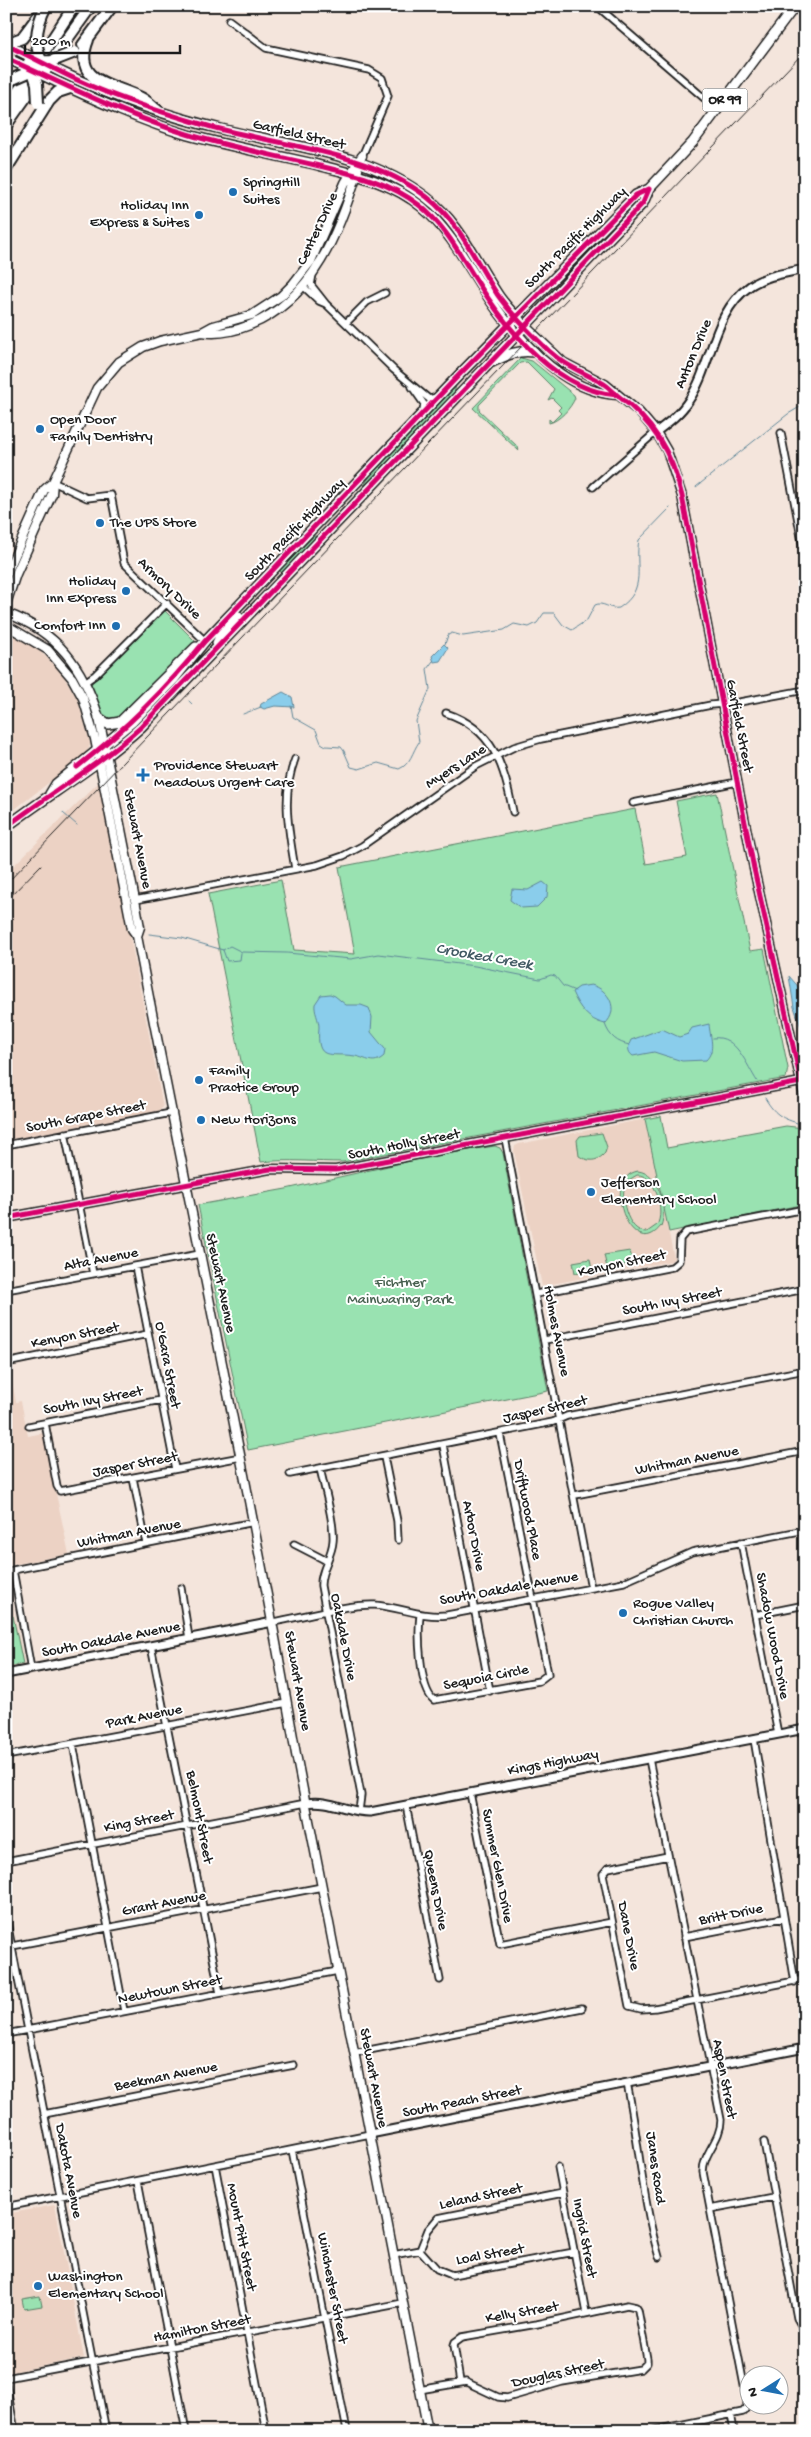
<svg xmlns="http://www.w3.org/2000/svg" width="811" height="2437" font-family="'Gochi Hand',sans-serif">
<style>
.built{fill:#ecd2c4}
.green{fill:#99e2b1;stroke:#5a7f66;fill-rule:evenodd}
.water{fill:#8acdeb;stroke:#5e8698}
.lines{fill:none;stroke-linecap:round;stroke-linejoin:round}
.stream{stroke:#5e8698;stroke-width:1}
.minor-casing{stroke:#1c1c1c;stroke-width:9}
.tertiary-casing{stroke:#1c1c1c;stroke-width:11}
.secondary-casing{stroke:#1c1c1c;stroke-width:11}
.primary-casing{stroke:#1c1c1c;stroke-width:12}
.motorway-casing{stroke:#1c1c1c;stroke-width:14}
.minor{stroke:#fff;stroke-width:5.5}
.tertiary{stroke:#fff;stroke-width:7}
.secondary{stroke:#fff;stroke-width:8}
.primary{stroke:#fff;stroke-width:9}
.motorway{stroke:#fff;stroke-width:10}
.rail{stroke:#1c1c1c;stroke-width:1}
.primary-bridge-casing{stroke:#1c1c1c;stroke-width:12;stroke-linecap:butt}
.motorway-bridge-casing{stroke:#1c1c1c;stroke-width:14;stroke-linecap:butt}
.primary-bridge{stroke:#fff;stroke-width:9}
.motorway-bridge{stroke:#fff;stroke-width:10}
.cycleway-casing{stroke:#fff;stroke-width:8}
.cycleway{stroke:#d6006c;stroke-width:5}
.poi-dot{fill:#1f6fb2;stroke:#fff;stroke-width:2}
.labels{text-anchor:middle;dominant-baseline:central;stroke-width:4;stroke-linejoin:round;paint-order:stroke}
.shield{fill:#fff;stroke:#606060;stroke-width:1}
.shield-label{font-size:14px;font-weight:bold;fill:#1c1c1c}
.street-label{font-size:15px;fill:#1c1c1c;stroke:#fff}
.poi-label{font-size:15px;fill:#1c1c1c;stroke:#fff;text-anchor:start}
.park-label{font-size:15px;fill:#486150;stroke:#fff}
.water-label{font-size:16px;font-style:italic;fill:#425a64;stroke:#fff}
</style>
<rect width="100%" height="100%" fill="#f4e5dc"/>
<filter id="ink" filterUnits="userSpaceOnUse"><feTurbulence type="fractalNoise" baseFrequency=".02" numOctaves="2"/><feDisplacementMap in="SourceGraphic" scale="10" xChannelSelector="R" yChannelSelector="G"/><feConvolveMatrix kernelMatrix="1 2 1 2 8 2 1 2 1" color-interpolation-filters="sRGB"/></filter>
<g filter="url(#ink)">
<path class="built" d="M6 632 34 646 60 670 78 700 90 743 89 748 83 756 6 816Z
M100 781 163 1107 159 1111 6 1140V873Z
M645 1119 674 1258 671 1261 542 1286 514 1151 515 1146 519 1144Z
M10 1371 16 1402 21 1401 28 1436 43 1433 69 1554 6 1566V1372Z
M6 1573 25 1668 6 1672Z
M55 2205 84 2358 6 2373V2214Z"/>
<path class="green" d="M521 358 532 361 574 395 575 398C571 408 559 421 549 423V419L552 422 561 413 558 410 561 407 552 398 548 400 554 389 527 362 520 363 479 405V410L518 447 519 451 473 408Z
M456 385 454 394 362 488 372 473Z
M314 536H317L282 573 279 570Z
M165 611 195 641 121 716C97 725 95 703 89 686Z
M717 793 750 951 764 949 788 1068 786 1078 343 1162C316 1162 288 1159 261 1162L208 894 281 880 294 950 355 954 339 867 635 809 646 864 687 857 676 801Z
M661 1116 667 1148 786 1126 804 1128 805 1204 669 1232 645 1119Z
M602 1133 607 1147 605 1153C597 1162 589 1162 579 1156L577 1140 580 1136Z
M495 1146 500 1148 503 1153 548 1391 248 1450 198 1205 286 1189 437 1155Z
M638 1171C659 1173 668 1209 661 1226 632 1264 599 1178 638 1171ZM637 1175C656 1174 665 1212 657 1225L647 1232C627 1233 618 1194 627 1181Z
M630 1251 633 1263 607 1268 604 1255Z
M590 1259 592 1270 575 1273 573 1262Z
M13 1616 23 1664 6 1667V1617Z
M40 2296 42 2306 24 2309 22 2299Z"/>
<path class="water" d="M444 644 448 648 440 661 434 662 432 656Z
M283 692 292 697 294 707 275 706 264 709 260 707 261 704Z
M543 882 548 886 547 897 537 907 521 908 510 900 512 889 528 890Z
M789 976 802 991 805 1003V1039L794 1007Z
M591 985C609 989 620 1010 605 1024 588 1020 579 1008 572 992L579 987Z
M330 994 335 996 346 1005H361L369 1008 372 1017 371 1032 385 1049 384 1056C373 1066 367 1058 355 1056 329 1052 316 1063 319 1027 319 1019 314 1012 315 1004L321 995Z
M709 1024C710 1037 716 1050 706 1060L682 1061 654 1052 633 1056C627 1052 628 1046 631 1040L662 1029 679 1037 688 1034 692 1028Z"/>
<g class="lines">
<path class="stream" d="M696 487 788 414 805 404
M445 644 448 635 452 633 463 636 504 630 514 624 529 627 537 623 544 613H554L563 625 572 630 587 620 595 605C603 601 610 610 619 608 648 589 634 566 639 540L670 508
M180 693 181 694
M189 701 192 704
M291 706 293 717 316 730 321 743 326 746 341 747 344 751 351 767 359 769 378 763 399 769C411 764 412 752 419 742L416 721 430 689 427 669 433 661
M243 714 261 707
M63 813 77 825
M149 934 182 938 223 950 230 946 242 952 287 953 351 959 379 954 475 966 540 979 551 975 555 976 563 986 575 991
M223 950 227 961 240 960 241 953
M605 1024C609 1036 617 1043 630 1045
M713 1038C736 1034 747 1066 757 1081
M765 1098C776 1117 784 1119 804 1125"/>
<defs>
<path id="minor" d="M597 6 718 110
M229 20 266 48 369 70 382 78 388 96 362 156
M313 274 311 285 326 304 394 370 429 399 437 397
M304 287 319 301 326 304
M346 323 367 302 385 293
M412 387 424 404 423 411
M781 433 805 557
M53 482 87 498 111 495 124 563 205 641
M593 487 656 432
M85 682 95 675 167 603
M446 713C494 729 504 766 513 812
M633 803 737 782
M295 869C289 831 281 796 295 759
M135 900 317 865 343 856 362 846 476 766 514 747 541 739 711 705 734 703 805 690
M65 1133 93 1274
M505 1138 591 1588
M6 1145 171 1113
M135 1266 175 1469
M6 1290 200 1254
M536 1294 672 1267 679 1261 680 1239 686 1232 805 1209
M545 1340 805 1289
M6 1363 148 1334
M45 1423 57 1486 60 1491 241 1457
M29 1426 161 1400
M443 1445 490 1691
M384 1457 397 1521 398 1540
M320 1468C324 1488 335 1523 333 1541 332 1557 320 1570 321 1586L361 1795 359 1811
M290 1474 553 1422 567 1416 805 1370
M133 1478 146 1543
M575 1495 805 1451
M741 1542 778 1734
M294 1544 327 1561
M181 1588 189 1638
M420 1615C418 1633 419 1689 434 1700L539 1681 548 1674 500 1434
M755 1615 805 1605
M273 1622C302 1617 346 1604 375 1605 400 1607 422 1618 447 1615L624 1582 692 1552 805 1530
M151 1646 220 1993
M31 1669 13 1570 254 1522
M754 1739 795 1982
M73 1744 124 2011
M6 1756 287 1703
M649 1759 721 2120C721 2140 703 2153 703 2172L747 2401V2407L743 2412 650 2431
M470 1793 500 1944 612 1922
M406 1805 440 1980
M668 1856 608 1868 603 1874 629 2006 641 2009 655 2008 805 1979
M6 1861 306 1803
M6 1917 106 2431
M684 1937 783 1918
M12 1946 322 1887
M6 2034 338 1971
M354 2053 582 2008
M627 2083C639 2141 642 2200 659 2257
M44 2114 294 2065
M764 2142 797 2318 805 2332
M292 2150 347 2431
M215 2165 266 2431
M558 2167 586 2313
M138 2181 186 2431
M6 2207 370 2134
M710 2209 773 2197
M420 2250 437 2269 452 2275 574 2252
M420 2250 428 2230 438 2218 563 2193
M393 2255 420 2250
M6 2378 403 2303
M6 2383 15 2431
M419 2390 466 2382 498 2397 507 2398 562 2382 641 2369 647 2363V2359L638 2310 636 2307 627 2305 537 2324 462 2337 455 2342 454 2345 460 2382
M731 2414 734 2431"/>
<path id="tertiary" d="M656 432C668 423 681 413 689 400 713 364 712 313 750 286 766 275 787 273 805 269
M6 1218 270 1169 336 1170 801 1082
M6 1674 273 1622
M306 1803C332 1799 347 1813 370 1812L805 1729
M370 2134 805 2048"/>
<path id="secondary" d="M525 326 563 362 605 384 639 412 656 432 667 451 682 496 754 869 805 1100
M202 332C219 335 235 331 250 325 313 300 340 230 358 170
M517 333C543 363 575 392 617 395
M6 575 44 490 53 482
M6 604 16 574 52 494 53 482 97 388 119 362 143 347 160 341 202 332 213 326 252 315 281 296 293 284 311 261 345 183 362 156
M6 613C58 632 83 667 99 718L135 900 140 927 137 936
M6 625 48 650 72 678 83 698 95 739 132 929 137 936C190 1209 248 1481 296 1754L428 2431"/>
<path id="primary" d="M61 72C111 96 166 116 221 129 289 146 370 153 427 198 460 223 475 261 498 295 504 304 512 312 520 321
M55 81C98 101 142 121 188 135 230 146 272 155 314 164 352 174 391 181 422 207 461 240 478 291 512 328
M492 362C507 355 517 350 534 352
M217 643 222 633 238 616
M99 718 108 724 120 722 196 647
M50 794 56 784 132 722 175 678 205 641 460 374 636 195 649 189
M6 827C51 793 99 765 141 727L643 203 649 189 693 142 795 6"/>
<path id="motorway" d="M88 40C71 83 114 84 141 98 147 101 152 106 157 110
M6 44 22 38 42 11
M83 45 112 6
M50 63 91 6
M6 110 74 6
M6 125 40 77
M6 169 49 101 58 92 70 88"/>
</defs>
<use href="#minor" class="minor-casing"/>
<use href="#tertiary" class="tertiary-casing"/>
<use href="#secondary" class="secondary-casing"/>
<use href="#primary" class="primary-casing"/>
<use href="#motorway" class="motorway-casing"/>
<use href="#minor" class="minor"/>
<use href="#tertiary" class="tertiary"/>
<use href="#secondary" class="secondary"/>
<use href="#primary" class="primary"/>
<use href="#motorway" class="motorway"/>
<path class="rail" d="M6 884 805 51
M6 901 41 865"/>
<defs>
<path id="primary-bridge" d="M17 50 61 72
M13 61 55 81"/>
<path id="motorway-bridge" d="M29 62 52 61 75 52
M31 65 37 84 38 103
M6 82 29 72 46 70C33 50 35 27 46 6"/>
</defs>
<use href="#primary-bridge" class="primary-bridge-casing"/>
<use href="#motorway-bridge" class="motorway-bridge-casing"/>
<use href="#primary-bridge" class="primary-bridge"/>
<use href="#motorway-bridge" class="motorway-bridge"/>
<defs>
<path id="cycleway" d="M6 45C35 58 62 74 91 86 126 101 164 113 201 124 275 146 364 149 427 197 460 223 475 260 497 294 511 314 531 334 549 351 565 366 585 373 604 384 609 387 612 391 617 395 653 421 672 453 682 496L754 869 801 1082 336 1170 270 1169 6 1218
M6 58C66 85 124 115 187 134 229 147 273 155 315 165 353 174 388 181 419 205 447 227 461 257 480 286 510 333 558 391 617 395
M77 767C128 727 164 691 205 641L460 374 636 195 649 189
M6 827C51 793 99 765 141 727L643 203 649 189"/>
</defs>
<use href="#cycleway" class="cycleway-casing"/>
<use href="#cycleway" class="cycleway"/>
</g>
</g>
<g class="poi-dot">
<circle cx="233" cy="192" r="5"/>
<circle cx="199" cy="215" r="5"/>
<circle cx="40" cy="429" r="5"/>
<circle cx="100" cy="523" r="5"/>
<circle cx="126" cy="591" r="5"/>
<circle cx="116" cy="626" r="5"/>
<path d="M140.5 767.5h5v5h5v5h-5v5h-5v-5h-5v-5h5z"/>
<circle cx="199" cy="1080" r="5"/>
<circle cx="201" cy="1120" r="5"/>
<circle cx="591" cy="1192" r="5"/>
<circle cx="623" cy="1613" r="5"/>
<circle cx="38" cy="2286" r="5"/>
</g>
<g class="labels">
<rect class="shield" x="702.5" y="88.5" width="45" height="23" rx="4"/>
<g class="shield-label">
<text x="725" y="100">OR 99</text>
</g>
<g class="street-label">
<text transform="translate(299 135) rotate(13)">Garfield Street</text>
<text transform="translate(318 229) rotate(-65)">Center Drive</text>
<text transform="translate(576 238) rotate(-45)">South Pacific Highway</text>
<text transform="translate(694 354) rotate(-67)">Anton Drive</text>
<text transform="translate(295 530) rotate(-46)">South Pacific Highway</text>
<text transform="translate(169 589) rotate(44)">Armory Drive</text>
<text transform="translate(739 726) rotate(79)">Garfield Street</text>
<text transform="translate(456 767) rotate(-33)">Myers Lane</text>
<text transform="translate(137 839) rotate(79)">Stewart Avenue</text>
<text transform="translate(86 1117) rotate(-11)">South Grape Street</text>
<text transform="translate(404 1145) rotate(-11)">South Holly Street</text>
<text transform="translate(101 1260) rotate(-11)">Alta Avenue</text>
<text transform="translate(622 1264) rotate(-12)">Kenyon Street</text>
<text transform="translate(220 1283) rotate(78)">Stewart Avenue</text>
<text transform="translate(672 1302) rotate(-11)">South Ivy Street</text>
<text transform="translate(556 1331) rotate(79)">Holmes Avenue</text>
<text transform="translate(75 1336) rotate(-11)">Kenyon Street</text>
<text transform="translate(167 1365) rotate(79)">O'Gara Street</text>
<text transform="translate(93 1401) rotate(-11)">South Ivy Street</text>
<text transform="translate(545 1410) rotate(-13)">Jasper Street</text>
<text transform="translate(687 1461) rotate(-11)">Whitman Avenue</text>
<text transform="translate(135 1465) rotate(-11)">Jasper Street</text>
<text transform="translate(527 1510) rotate(79)">Driftwood Place</text>
<text transform="translate(129 1534) rotate(-11)">Whitman Avenue</text>
<text transform="translate(473 1536) rotate(79)">Arbor Drive</text>
<text transform="translate(509 1589) rotate(-10)">South Oakdale Avenue</text>
<text transform="translate(772 1636) rotate(79)">Shadow Wood Drive</text>
<text transform="translate(343 1637) rotate(79)">Oakdale Drive</text>
<text transform="translate(111 1640) rotate(-11)">South Oakdale Avenue</text>
<text transform="translate(486 1678) rotate(-11)">Sequoia Circle</text>
<text transform="translate(297 1681) rotate(80)">Stewart Avenue</text>
<text transform="translate(144 1717) rotate(-11)">Park Avenue</text>
<text transform="translate(553 1763) rotate(-11)">Kings Highway</text>
<text transform="translate(199 1817) rotate(79)">Belmont Street</text>
<text transform="translate(139 1822) rotate(-11)">King Street</text>
<text transform="translate(497 1866) rotate(79)">Summer Glen Drive</text>
<text transform="translate(435 1890) rotate(79)">Queens Drive</text>
<text transform="translate(164 1904) rotate(-11)">Grant Avenue</text>
<text transform="translate(731 1915) rotate(-11)">Britt Drive</text>
<text transform="translate(628 1936) rotate(79)">Dane Drive</text>
<text transform="translate(170 1990) rotate(-11)">Newtown Street</text>
<text transform="translate(166 2077) rotate(-11)">Beekman Avenue</text>
<text transform="translate(373 2078) rotate(79)">Stewart Avenue</text>
<text transform="translate(724 2079) rotate(79)">Aspen Street</text>
<text transform="translate(462 2102) rotate(-11)">South Peach Street</text>
<text transform="translate(655 2168) rotate(82)">Janes Road</text>
<text transform="translate(68 2171) rotate(79)">Dakota Avenue</text>
<text transform="translate(481 2197) rotate(-12)">Leland Street</text>
<text transform="translate(241 2237) rotate(79)">Mount Pitt Street</text>
<text transform="translate(584 2238) rotate(79)">Ingrid Street</text>
<text transform="translate(490 2255) rotate(-10)">Loal Street</text>
<text transform="translate(332 2288) rotate(79)">Winchester Street</text>
<text transform="translate(522 2313) rotate(-10)">Kelly Street</text>
<text transform="translate(202 2329) rotate(-11)">Hamilton Street</text>
<text transform="translate(558 2374) rotate(-12)">Douglas Street</text>
</g>
<g class="poi-label">
<text x="243" y="183">SpringHill<tspan x="243" dy="17">Suites</tspan></text>
<text x="189" y="206" text-anchor="end">Holiday Inn<tspan x="189" dy="17">Express &amp; Suites</tspan></text>
<text x="50" y="420">Open Door<tspan x="50" dy="17">Family Dentistry</tspan></text>
<text x="110" y="523">The UPS Store</text>
<text x="116" y="582" text-anchor="end">Holiday<tspan x="116" dy="17">Inn Express</tspan></text>
<text x="106" y="626" text-anchor="end">Comfort Inn</text>
<text x="154" y="766">Providence Stewart<tspan x="154" dy="17">Meadows Urgent Care</tspan></text>
<text x="209" y="1071">Family<tspan x="209" dy="17">Practice Group</tspan></text>
<text x="211" y="1120">New Horizons</text>
<text x="601" y="1183">Jefferson<tspan x="601" dy="17">Elementary School</tspan></text>
<text x="633" y="1604">Rogue Valley<tspan x="633" dy="17">Christian Church</tspan></text>
<text x="48" y="2277">Washington<tspan x="48" dy="17">Elementary School</tspan></text>
</g>
<g class="park-label">
<text x="400" y="1283">Fichtner<tspan x="400" dy="17">Mainwaring Park</tspan></text>
</g>
<g class="water-label">
<text transform="translate(484 958) rotate(10)">Crooked Creek</text>
</g>
</g>
<rect width="811" height="2437" fill="none" stroke="#fff" stroke-width="25"/>
<rect x="12" y="12" width="786" height="2412" fill="none" stroke="#1c1c1c" stroke-width="2" filter="url(#ink)"/>
<g transform="translate(764 2390) rotate(259)"><circle r="24" fill="#ffffff" stroke="#a4a4a4"/>
<path d="M0-4L9 19L0 12L-9 19Z" fill="#1f6fb2"/>
<text y="-8" font-size="14" font-weight="bold" text-anchor="middle" fill="#1c1c1c">N</text>
</g>
<path d="M25 45v8h155v-8" fill="none" stroke="#1c1c1c" stroke-width="2.5"/>
<text x="32" y="45" font-size="15" fill="#1c1c1c" stroke="#ffffff" stroke-width="4" paint-order="stroke">200 m</text>
</svg>
